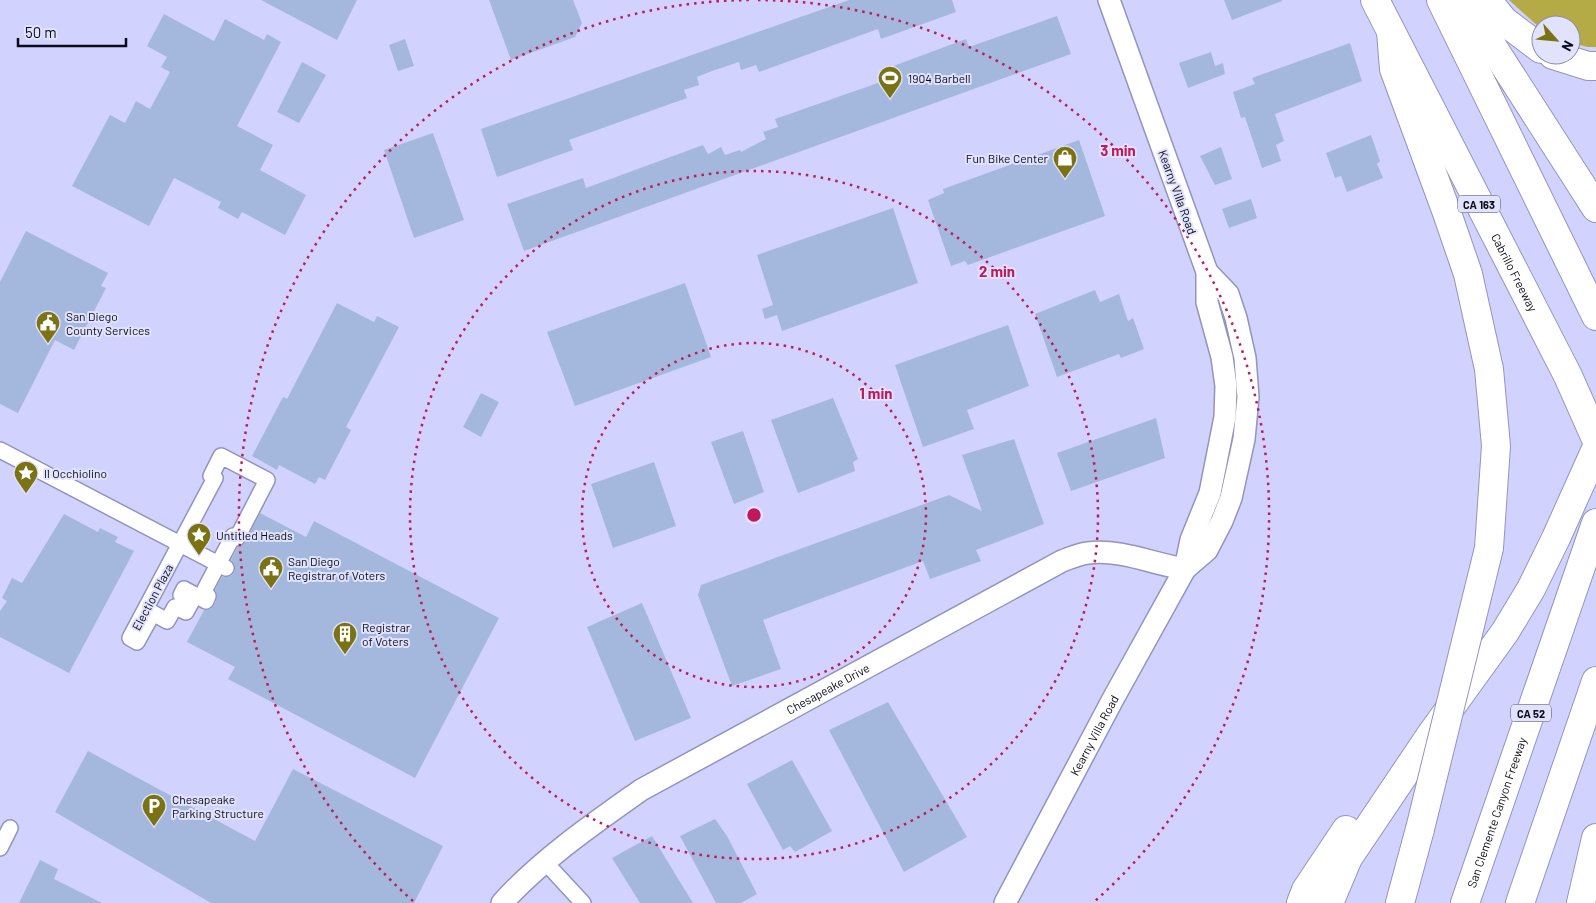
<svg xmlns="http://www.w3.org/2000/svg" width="1596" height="903" font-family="Barlow,sans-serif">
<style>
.green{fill:#b5ab46}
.building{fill:#a4b8de}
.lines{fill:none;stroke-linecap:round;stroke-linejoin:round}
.street-casing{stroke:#9394bd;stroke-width:18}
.secondary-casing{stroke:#9394bd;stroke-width:24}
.highway-casing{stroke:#9394bd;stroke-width:30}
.street{stroke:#fff;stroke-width:15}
.secondary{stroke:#fff;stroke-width:21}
.highway{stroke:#fff;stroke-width:28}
.highway-bridge-casing{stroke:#9394bd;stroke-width:30;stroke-linecap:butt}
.highway-bridge{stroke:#fff;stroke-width:28}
.ring{fill:none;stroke:#c2185b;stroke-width:2.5;stroke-dasharray:2.5 5}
.labels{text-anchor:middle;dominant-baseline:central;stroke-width:4;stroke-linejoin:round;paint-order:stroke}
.shield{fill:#e1e2fc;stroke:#4b4c5d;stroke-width:1}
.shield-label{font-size:11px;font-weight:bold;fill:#0b0b19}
.poi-label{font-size:12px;fill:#0b0b19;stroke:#e1e2fc;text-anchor:start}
.street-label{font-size:12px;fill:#0b0b19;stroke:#e1e2fc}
.centre{fill:#c2185b;stroke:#e1e2fc;stroke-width:2.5}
.ring-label{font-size:15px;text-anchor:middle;font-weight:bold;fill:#c2185b;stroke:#e1e2fc;stroke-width:4;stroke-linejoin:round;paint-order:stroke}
</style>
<rect width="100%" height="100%" fill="#d1d3fe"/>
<path class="green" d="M1509 0H1596V47H1588L1571 43V25H1541V29Z"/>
<path class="building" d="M261 0H357L337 40Z
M489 0H573L582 23 575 37 511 60Z
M849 0H952L956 12 881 39 878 29 759 72 756 65 741 70 739 62 712 71 697 77 699 85 684 90 687 98 569 140 573 150 497 177 481 129Z
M1224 0H1282V1L1232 20Z
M164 14 214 41 225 19 264 40 267 34 281 42 237 126 273 145 260 170 306 195 285 235 242 212 238 219 218 208 221 202 174 178 149 226 72 186 110 115 125 123 136 101 150 109 170 72 161 67 167 57 147 46Z
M1057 16 1071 54 524 251 507 204 583 178 586 188 703 145 708 154 721 147 725 155 740 150 741 152 766 139 763 132 778 127 775 119 892 78 888 68 966 39 969 47Z
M405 39 414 66 398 71 389 45Z
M1350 43 1362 81 1275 114 1284 141 1276 145 1281 161 1262 168 1245 117 1241 118 1233 92 1255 84 1252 78Z
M1211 52 1215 66 1223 63 1225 74 1188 88 1179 63Z
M302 62 326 75 299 123 277 112Z
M433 133 464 220 414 238 384 150Z
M1371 135 1380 161 1377 164 1383 178 1347 192 1341 176 1335 178 1326 153Z
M1079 140 1105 216 968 265 965 261 951 266 928 200 944 193 943 189Z
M1221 147 1232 179 1215 185 1200 156Z
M1251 199 1257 218 1229 228 1222 209Z
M893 208 918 283 782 331 777 315 765 319 762 309 773 305 757 255Z
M26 231 108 273 101 286 106 288 74 350 55 340 18 413 0 404V282Z
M685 283 711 357 575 406 547 332Z
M1095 290 1100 302 1119 294 1128 321 1133 318 1144 349 1121 358 1119 354 1057 377 1035 314Z
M337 303 374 322 377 316 399 327 346 427 351 430 325 480 319 477 315 484 279 465 277 470 252 456 283 397 287 399Z
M1008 325 1029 386 967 410 974 429 923 447 895 365Z
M481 393 499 402 481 437 463 427Z
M833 398 858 459 853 462 855 471 798 493 771 420Z
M1156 418 1165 458 1071 491 1057 453Z
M743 431 764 492 734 504 711 442Z
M1014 439 1044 524 976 550 981 561 930 579 923 561 763 620 781 669 732 686 698 595 701 585 949 495 982 511 962 455Z
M654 462 676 526 613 548 591 484Z
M260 513 306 537 314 521 499 618 415 778 228 679 235 667 187 642 204 610 211 609 215 604 217 596 215 590 222 577 231 576 234 573 235 567 231 560 238 547 245 542Z
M64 514 98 532 100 528 118 537 115 542 134 551 69 673 0 637V611L7 601 2 598 12 578 22 583Z
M642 603 691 718 635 741 587 627Z
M888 702 967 837 904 872 829 730Z
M88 751 255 841 293 769 443 846 414 903H211L55 812Z
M792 760 832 831 795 852 790 846 783 850 747 784Z
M715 819 727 836 757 894 741 903H716L680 836Z
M652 836 693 903H640L612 858Z
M40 860 58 869 54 879 102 903H19Z"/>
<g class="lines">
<defs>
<path id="street" d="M0 450 226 568
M221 456 267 480 237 538 233 536 203 593 208 596 206 601 184 589 181 595 192 601 186 612 175 607 167 621 153 613 137 642 130 638 215 478 211 476Z
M0 848 10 828
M545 862 583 903"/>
<g id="secondary">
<path d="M1185 569 1207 550 1222 521 1231 498 1244 439 1248 397 1245 358 1236 318 1228 294 1207 272"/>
<path id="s1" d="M502 903C542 859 593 824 641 790L1062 561C1070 558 1079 554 1088 553 1121 549 1153 564 1185 569"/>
<path id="s2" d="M1005 903 1113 699 1185 569 1191 540 1210 493 1225 417 1226 386 1222 357 1207 302V272L1109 0"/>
</g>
<g id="highway">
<path id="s3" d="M1375 0 1568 376 1596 439"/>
<path d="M1441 0 1596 316"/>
<path d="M1468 0 1494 49 1596 208"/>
<path d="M1487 0 1504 21 1541 49"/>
<path d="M1391 32 1394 69 1447 213 1468 274 1489 369 1496 446 1489 548"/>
<path d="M1553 55 1588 66H1596"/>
<path d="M1301 903 1306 890 1346 830"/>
<path d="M1329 903 1348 858 1430 736 1505 632 1531 589 1556 538 1596 449"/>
<path d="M1400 903 1420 829"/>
<path id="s4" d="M1465 903 1596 523"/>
<path d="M1520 903 1596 681"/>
<path d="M1581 903 1596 838"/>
</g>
</defs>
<use href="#street" class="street-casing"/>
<use href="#secondary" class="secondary-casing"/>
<use href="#highway" class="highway-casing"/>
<use href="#street" class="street"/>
<use href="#secondary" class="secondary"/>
<use href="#highway" class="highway"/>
<defs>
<path id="highway-bridge" d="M1420 829 1489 548"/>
</defs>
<use href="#highway-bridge" class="highway-bridge-casing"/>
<use href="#highway-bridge" class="highway-bridge"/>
</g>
<g class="ring">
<circle cx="754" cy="515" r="172"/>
<circle cx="754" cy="515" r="344"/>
<path d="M413 901A515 515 0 0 1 750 0M758 0A515 515 0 0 1 1095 901"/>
</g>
<defs>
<symbol id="stadium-pin" viewBox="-11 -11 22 30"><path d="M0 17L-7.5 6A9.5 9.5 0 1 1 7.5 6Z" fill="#7b7214" stroke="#e1e2fc"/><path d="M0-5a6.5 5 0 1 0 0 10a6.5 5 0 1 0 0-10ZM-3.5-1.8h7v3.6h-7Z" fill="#fff"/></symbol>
<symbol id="shop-pin" viewBox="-11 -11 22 30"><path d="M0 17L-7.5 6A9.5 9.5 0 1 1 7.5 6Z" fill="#7b7214" stroke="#e1e2fc"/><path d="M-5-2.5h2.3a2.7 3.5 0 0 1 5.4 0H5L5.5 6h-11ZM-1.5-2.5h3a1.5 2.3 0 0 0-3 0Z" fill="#fff"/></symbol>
<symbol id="civic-pin" viewBox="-11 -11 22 30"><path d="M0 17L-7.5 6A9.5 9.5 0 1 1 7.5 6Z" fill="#7b7214" stroke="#e1e2fc"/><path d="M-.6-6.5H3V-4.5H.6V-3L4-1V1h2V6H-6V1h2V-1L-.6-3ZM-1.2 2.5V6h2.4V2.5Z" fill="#fff"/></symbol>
<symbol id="sight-pin" viewBox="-11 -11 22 30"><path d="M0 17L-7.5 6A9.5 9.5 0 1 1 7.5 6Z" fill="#7b7214" stroke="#e1e2fc"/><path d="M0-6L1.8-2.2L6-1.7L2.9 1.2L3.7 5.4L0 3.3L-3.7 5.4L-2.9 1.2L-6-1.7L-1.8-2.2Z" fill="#fff"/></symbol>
<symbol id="building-pin" viewBox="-11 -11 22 30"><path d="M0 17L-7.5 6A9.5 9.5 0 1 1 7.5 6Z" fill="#7b7214" stroke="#e1e2fc"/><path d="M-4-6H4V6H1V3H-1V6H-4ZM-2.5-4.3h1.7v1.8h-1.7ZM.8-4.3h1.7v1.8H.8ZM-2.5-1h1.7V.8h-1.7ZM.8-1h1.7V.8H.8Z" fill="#fff"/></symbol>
<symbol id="parking-pin" viewBox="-11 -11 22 30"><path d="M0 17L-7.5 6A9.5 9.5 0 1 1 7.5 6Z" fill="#7b7214" stroke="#e1e2fc"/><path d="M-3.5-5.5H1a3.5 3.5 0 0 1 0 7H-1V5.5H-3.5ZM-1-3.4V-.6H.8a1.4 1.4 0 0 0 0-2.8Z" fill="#fff"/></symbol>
</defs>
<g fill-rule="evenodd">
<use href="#stadium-pin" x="876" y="64" width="28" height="38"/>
<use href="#shop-pin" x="1051" y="144" width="28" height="38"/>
<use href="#civic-pin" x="34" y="309" width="28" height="38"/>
<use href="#sight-pin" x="12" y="459" width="28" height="38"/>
<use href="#sight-pin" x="185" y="521" width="28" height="38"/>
<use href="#civic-pin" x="257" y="554" width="28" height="38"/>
<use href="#building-pin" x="331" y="620" width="28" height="38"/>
<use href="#parking-pin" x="140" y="792" width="28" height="38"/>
</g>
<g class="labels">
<g class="shield">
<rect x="1458" y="195.5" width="42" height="17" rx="4"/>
<rect x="1511" y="704.5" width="40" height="17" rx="4"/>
</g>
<g class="shield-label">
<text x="1479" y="204">CA 163</text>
<text x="1531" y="713">CA 52</text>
</g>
<g class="poi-label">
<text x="908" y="78">1904 Barbell</text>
<text x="1048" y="158" text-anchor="end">Fun Bike Center</text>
<text x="66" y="316">San Diego<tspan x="66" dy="14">County Services</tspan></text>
<text x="44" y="473">Il Occhiolino</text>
<text x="216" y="535">Untitled Heads</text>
<text x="288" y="561">San Diego<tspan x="288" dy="14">Registrar of Voters</tspan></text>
<text x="362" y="627">Registrar<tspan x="362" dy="14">of Voters</tspan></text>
<text x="172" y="799">Chesapeake<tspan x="172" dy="14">Parking Structure</tspan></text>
</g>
<g class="street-label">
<text transform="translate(1178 192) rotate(70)">Kearny Villa Road</text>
<text stroke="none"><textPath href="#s3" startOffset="306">Cabrillo Freeway</textPath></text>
<text transform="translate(152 597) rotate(-62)">Election Plaza</text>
<text stroke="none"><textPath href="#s1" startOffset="392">Chesapeake Drive</textPath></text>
<text stroke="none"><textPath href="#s2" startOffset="190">Kearny Villa Road</textPath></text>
<text stroke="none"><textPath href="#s4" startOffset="96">San Clemente Canyon Freeway</textPath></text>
</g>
</g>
<circle cx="754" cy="515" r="8" class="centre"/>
<g class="ring-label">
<text x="1118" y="156">3 min</text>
<text x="997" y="277">2 min</text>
<text x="876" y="399">1 min</text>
</g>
<g transform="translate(1556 40) rotate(117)"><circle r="24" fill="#e1e2fc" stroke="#8b8ca1"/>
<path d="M0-4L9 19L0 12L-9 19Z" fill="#7b7214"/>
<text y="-8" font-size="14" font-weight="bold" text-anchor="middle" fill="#0b0b19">N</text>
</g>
<path d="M18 38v8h108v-8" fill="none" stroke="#0b0b19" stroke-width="2.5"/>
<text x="25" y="38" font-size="15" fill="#0b0b19" stroke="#e1e2fc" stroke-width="4" paint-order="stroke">50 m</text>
</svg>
